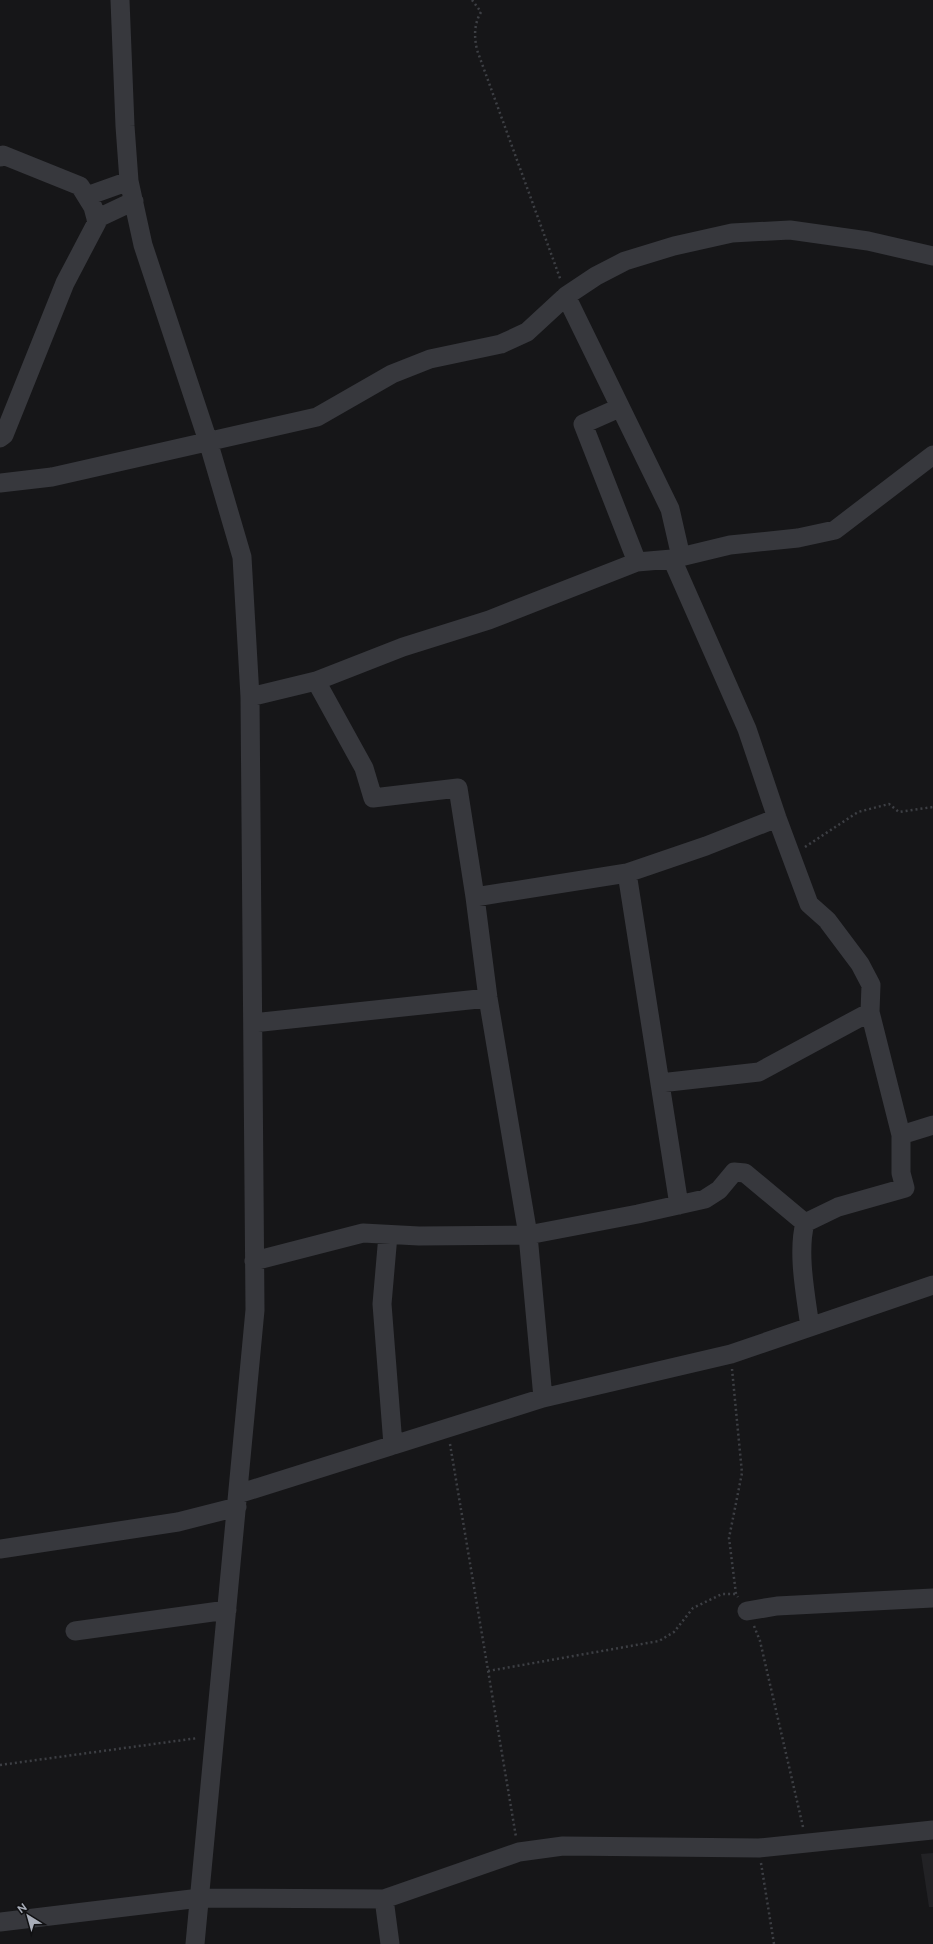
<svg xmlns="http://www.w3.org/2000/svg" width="933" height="1944" font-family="Figtree,sans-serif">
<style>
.built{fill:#222225}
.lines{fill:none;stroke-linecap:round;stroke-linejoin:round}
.path{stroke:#3d3f44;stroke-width:2.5;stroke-dasharray:2 3;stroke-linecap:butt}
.minor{stroke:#37383d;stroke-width:19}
</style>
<rect width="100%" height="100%" fill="#161618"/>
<path class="built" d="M933 1853V1907H929L921 1854Z"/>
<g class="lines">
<path class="path" d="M472 0 481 12C474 24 474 36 477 50L561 281
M805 847 858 812 889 804 899 812 933 807
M732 1369 742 1473 729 1538 736 1594 738 1597
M450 1444 516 1837
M754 1626 760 1641 803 1827
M488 1671 659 1641 674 1632 693 1608 722 1594H736
M0 1765 198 1738
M761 1863 774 1944"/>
<path class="minor" d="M120 0 125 126 129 181 143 245 208 441 242 557 250 697 255 1310 195 1944
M0 157 3 155 80 186 93 207 97 222 65 283 4 435 0 438
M87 196 129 181
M96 219 134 201
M566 296 670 509 681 557
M619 408 583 424 637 562
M0 483 52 477 317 417 392 374 430 359 501 344 527 332 566 296 596 276 625 261 674 246 732 233 790 230 868 241 933 256
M672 559 747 729 777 818 809 904 827 920 860 964 871 985 870 1012 901 1135V1173L905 1188 838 1207 805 1223C797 1253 806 1297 810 1327
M316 681 364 768 373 798 458 788 475 897 488 998 528 1235 543 1398
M250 697 316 681 403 647 489 620 637 562 672 559 730 545 798 538 835 530 933 455
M627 873 679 1205
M475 897 627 873 706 846 777 818
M253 1023 488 998
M660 1083 759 1072 870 1012
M901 1135 933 1125
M388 1235 382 1304 393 1445
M254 1261 363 1233 419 1236 528 1235 638 1214 705 1199 719 1190 734 1172 745 1173 805 1223
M238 1494 543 1398 731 1354 933 1285
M0 1549 178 1522 237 1507
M747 1611 777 1606 933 1598
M75 1631 227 1610
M384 1899 390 1944
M0 1922 200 1898 384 1899 519 1852 563 1846 759 1848 933 1830"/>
</g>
<g transform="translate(28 1916) rotate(323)" stroke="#111113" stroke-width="3" paint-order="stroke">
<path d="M0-3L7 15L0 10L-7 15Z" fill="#a8adb8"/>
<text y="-6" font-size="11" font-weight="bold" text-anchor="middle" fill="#a8adb8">N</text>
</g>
</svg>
